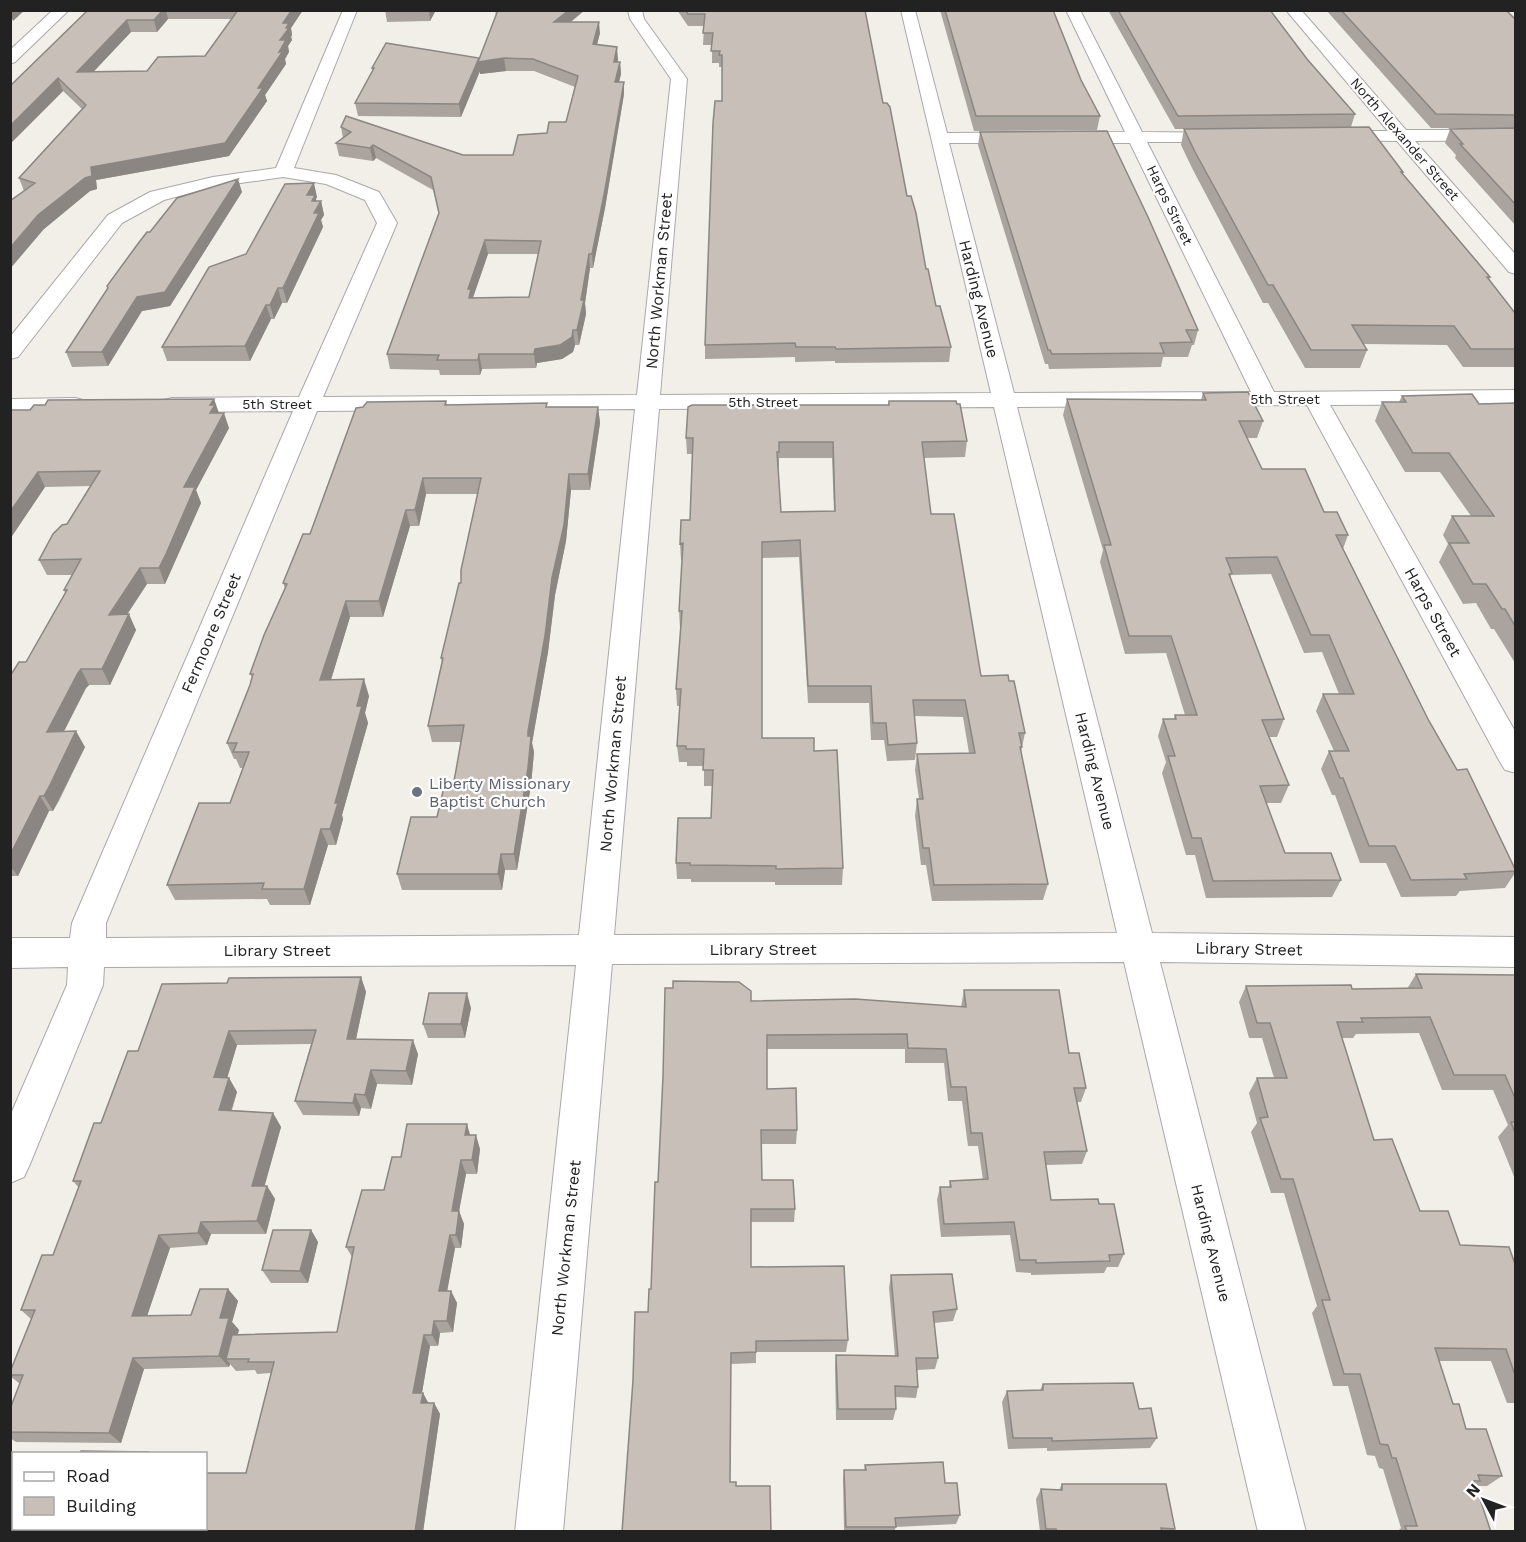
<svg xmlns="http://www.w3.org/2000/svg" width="1526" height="1542" font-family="'Work Sans',sans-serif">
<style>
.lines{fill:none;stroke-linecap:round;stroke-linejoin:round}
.minor-casing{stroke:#a9a9a9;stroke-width:2}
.minor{fill:#fff;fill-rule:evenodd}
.wall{fill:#aba49e;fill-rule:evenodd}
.shaded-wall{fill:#8b8681}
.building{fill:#c7bfb8;stroke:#8b8681;stroke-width:1.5;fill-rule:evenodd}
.worship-dot{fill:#6b7280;stroke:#fff;stroke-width:2}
.labels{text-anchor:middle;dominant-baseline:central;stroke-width:4.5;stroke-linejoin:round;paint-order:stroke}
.far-street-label{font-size:14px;fill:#222;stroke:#fff}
.street-label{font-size:16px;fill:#222;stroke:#fff}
.worship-label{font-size:16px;fill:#5b616d;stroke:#fff;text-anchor:start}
</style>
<rect width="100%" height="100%" fill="#f2efe9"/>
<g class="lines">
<defs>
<path id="minor" d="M53 10H69L15 62 10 64V50Z
M343 10H357L294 168 336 175 379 192 397 223 323 397 637 395 671 79 630 19 628 10H642L644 19 687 79 660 395 991 393 901 10H915L947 133 1125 132 1066 10H1080L1142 132 1230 133 1233 137 1230 141 1224 142H1147L1274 392 1516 390V404L1330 405 1516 733V773L1505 770 1500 762 1307 405 1017 407 1152 933 1516 937V967L1160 962 1306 1532H1258L1124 962 612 964 563 1532H515L576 965 104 967 103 985 30 1164 24 1177 10 1183V1116L67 985 68 967 10 968V938H70L72 923 293 411 172 412 164 410 160 405 164 400 172 398 299 397 377 223 365 200 326 184 283 177 213 187 164 200 122 223 18 357 10 359V337L108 215 150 192 213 177 276 168ZM949 143H1130L1251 392 1014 393ZM994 407 1117 933 614 935 659 409ZM635 409 579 935 106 938V923L317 411Z
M1286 10H1301L1406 130H1516V140L1415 141 1516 255V274L1509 272 1397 141 1327 140 1324 136 1327 132 1333 131H1388Z
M75 398 83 400 87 405 83 410 10 413V399Z"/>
</defs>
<use href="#minor" class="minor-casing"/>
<use href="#minor" class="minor"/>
</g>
<path class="wall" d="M88 10H303L291 28 292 35 291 37 292 40 288 46 289 52 285 59 286 64 265 95 267 101 229 156 96 180 97 189 90 191 44 229 24 191 19 178 82 109 63 91 10 144V86ZM168 19H232L205 56 147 71 93 72 131 32H157Z
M385 10H436L430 21 387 22Z
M495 10H585L571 22 600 33 597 44 618 59 617 62H620L621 74 619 82 624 94 605 208 593 268H590L585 303 586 314 579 345H575L573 352 562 359 537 363 536 368 482 369 480 375H440L439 370 390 369 387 354 439 214 433 190 376 158 373 161 339 156 336 143 343 138 341 127 463 155H513L547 133 566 122 575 87 534 71H506L480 74V71L461 117 358 116 355 103 373 71 372 68 479 58V61L496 16ZM488 254H538L529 297 473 298Z
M677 10H865L883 103 936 306 951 347 949 362 835 363V361L795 362V357L705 359V345L722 101V67H719V63H712V45H703L704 26H688Z
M940 10H1053L1081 80 1100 116 1097 130 974 131Z
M1108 10H1270L1307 59 1355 114 1351 127 1403 172V174L1490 277 1489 280 1515 313V367H1463L1447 345 1363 344 1367 350 1360 368H1305L1268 303H1263L1192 168 1181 145 1184 129H1175Z
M1326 10H1506L1515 19V128H1431Z
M1515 128V225L1455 158 1456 155 1445 143 1450 129Z
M980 132 1198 330 1194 345H1192L1188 357H1163L1161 367 1049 369 1048 364H1045L978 145Z
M242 192 170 306 142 311 108 366 72 367 66 352 108 288 150 232Z
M317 197 316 199V201H321L324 215 321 220 323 227 287 303H282L274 319H271L250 361H167L162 347Z
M1203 393 1263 421 1257 438H1247L1262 469 1324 512 1348 535 1343 549 1428 719 1515 869V873L1505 888 1460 891 1456 896 1401 897 1386 863H1360L1335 795H1332L1321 769 1329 751H1334L1316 711 1323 694H1339L1322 652 1304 653 1271 574 1231 575 1230 578 1284 719 1277 737H1269L1289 785 1281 803H1266L1285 853 1341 880 1332 897 1206 898 1195 855H1186L1162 773 1166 762 1158 736 1163 719H1174L1175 715H1185L1166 653 1125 654 1100 562 1103 550 1063 415 1067 399 1201 400Z
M1402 396 1479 404 1515 403V663L1494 629H1491L1476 603 1463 604 1439 562 1448 544 1443 535 1452 516H1471L1440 472H1405L1375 421 1382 402H1399Z
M214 399 219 413 229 428 196 490 201 503 165 584H147L127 614 136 630 110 685H89L86 688 64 731 85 747 59 801 53 811H49L18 876H10V676L26 662 65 593 64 590 72 575H47L39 560 67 524 90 486 45 487 10 539 30 410Z
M446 401 447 405 547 407H598L600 423 590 490H571L566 541 555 595 548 652 532 743 534 752 531 785 517 870H505L502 890H402L397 874 437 817 453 787 461 742H432L428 726 442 662 441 658 461 583 478 494H426L419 526H410L383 617H350L331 680 369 696 365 713 368 723 342 815 343 819 336 845H328L310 905H270L267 899 175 900 167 885 230 803 243 768H240L236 759H234L227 743 250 685 252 677 250 674 285 588 283 583 310 534Z
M889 401 967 441 965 457 924 458 931 514 981 676 1025 733 1021 752 1048 884 1043 900 932 901 926 865H921L915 816 917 799H919L915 770 917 754 969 753 963 717 914 716 917 743 915 760 887 761 884 740H871L869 703H808L799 557 762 558V738L814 751 843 868 842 885H775V882H691V879H677L676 863 711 818 712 786H704V766H687V762H679L677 746 680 706H677L676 689 681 628H680L679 611 682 560H681L680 544 690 520 692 454H687L686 438 888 405ZM779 458H832L834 511 781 512 778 468H779Z
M1416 974 1515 975V1179L1498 1137 1508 1125 1493 1090H1442L1419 1033 1356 1034 1353 1038H1342L1374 1140 1420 1211 1460 1245 1515 1264V1403H1507L1491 1361H1439L1453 1404 1466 1429 1502 1476 1487 1486H1476L1491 1532H1397L1401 1528 1383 1469 1379 1468 1375 1456 1367 1455 1348 1386H1333L1312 1313 1317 1306 1284 1193H1271L1251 1132 1257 1123 1249 1093 1257 1078H1274L1262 1038H1249L1239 1002 1246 986 1352 989H1407Z
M361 977 366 992 356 1039 418 1054 412 1085 377 1084 371 1109 361 1108 359 1116 303 1115 295 1101 311 1044 237 1045 227 1078H229L237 1092 232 1110 273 1113 281 1127 264 1186H267L275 1199 266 1234H211L207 1245 170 1248 147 1316 191 1315 228 1289 238 1301 232 1322 239 1330 237 1335 337 1332 352 1257 346 1247 384 1190 401 1157 471 1135 480 1149 477 1174H466L459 1211 464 1224 461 1248H455L447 1291H451L457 1303 453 1332 440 1333 438 1346H430L422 1393H423L428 1403H434L440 1414 423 1532H31L246 1473 271 1373 257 1374 255 1370 236 1371 230 1364 229 1367 144 1369 121 1443 16 1442 10 1438V1409L20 1384 10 1376V1372L31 1319 21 1310 53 1255 79 1188 73 1181 101 1123 138 1051 227 983Z
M964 990 1069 1053 1086 1088 1081 1102H1077L1087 1151 1082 1164 1046 1165 1051 1200 1099 1204 1124 1254 1118 1267H1107L1104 1273 1031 1275V1273L1016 1272 1010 1235 941 1237 937 1200 940 1187H949L950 1181 983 1180 978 1146H968L962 1101H948L944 1063H905V1049H767V1089L797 1130 796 1144H762V1180L795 1209 794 1222H751V1267L848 1340 846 1352H756V1363L731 1364 730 1482 622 1532 651 1289 658 1182 751 1001 961 1007Z
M471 1008 465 1038H428L423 1024Z
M311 1230 318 1242 308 1283H271L262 1270Z
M891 1275 957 1309 953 1321 934 1323 938 1358 935 1369 917 1370 918 1387 916 1398 895 1397 896 1409 893 1420H836L835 1366 836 1355 895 1356 889 1288Z
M1043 1384 1139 1409 1157 1438 1150 1448 1047 1451V1448L1008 1449 1002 1402 1007 1391 1040 1390Z
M865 1465 945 1483 960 1515 956 1524 896 1527 894 1532H844L843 1480 844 1470H864Z
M1062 1484 1175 1529 1172 1532H1040L1036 1499 1041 1489 1059 1490Z"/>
<path class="shaded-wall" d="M10 10H25L13 21 10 14Z
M163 10H166L168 19 157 32 154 20Z
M292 10H303L291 28 292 35 291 37 292 40 288 46 289 52 285 59 286 64 265 95 267 101 229 156 96 180 97 189 90 191 44 229 10 269V248L38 215 91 167 258 88 279 52 283 23Z
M429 10H436L430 21Z
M569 10H585L555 34 554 22Z
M127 20 131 32 82 84 77 72Z
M599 22 600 33 594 56 593 44Z
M617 47 618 59 615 74 614 62Z
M479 58V62L504 58 506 71 480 74V71L461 117 459 104Z
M620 62 621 74 616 94 615 82Z
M58 78 63 91 10 144V126Z
M624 82V94L605 208 593 268 592 254Z
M373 145 376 158 373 161 370 148Z
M238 179 242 192 170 306 142 311 108 366 102 352 137 297Z
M314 183 317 197 316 199 318 207 321 201 324 215 321 220 323 227 287 303 283 288 307 195Z
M485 240 488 254 473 297 474 303 469 298 468 289Z
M589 254 590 268 585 303 586 314 579 345 577 330Z
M278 288 282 303 274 319 270 305Z
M266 305 271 319 250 361 245 346Z
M573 330 575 345 573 352 562 359 537 363 536 368 534 354 535 349Z
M479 354 482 369 480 375 478 360Z
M214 399 219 414 210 413V405Z
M598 407 600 423 590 490 588 474Z
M224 413 229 428 196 490 201 503 165 584 159 568 184 487Z
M38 472 45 487 10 539V512Z
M569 474 571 490 566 541 555 595 548 652 532 743 534 752 531 785 517 870 514 854 528 731Z
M423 478 426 494 419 526 415 510Z
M406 510 410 526 383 617 379 601Z
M140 568 147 584 117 630 109 615Z
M346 601 350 617 326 696 320 680Z
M129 614 136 630 110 685 102 669Z
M81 669 89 685 86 688 56 747 47 732 78 673Z
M364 679 369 696 365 713 368 723 342 815 343 819 336 845 330 829 335 803 357 706Z
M76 731 85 747 53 811 44 796Z
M40 796 49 811 18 876 10 866V855Z
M321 829 328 845 310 905 304 889Z
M501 854 505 870 502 890 498 874Z
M361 977 366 992 353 1053 347 1039Z
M467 993 471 1008 465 1038 461 1024Z
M229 1031 237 1045 223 1092 214 1077Z
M413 1040 418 1054 412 1085 406 1071Z
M371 1070 377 1084 371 1109 365 1095Z
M229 1078 237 1092 227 1123 219 1110Z
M355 1094 361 1108 359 1116 353 1103Z
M273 1113 281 1127 261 1199 252 1186Z
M467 1124 471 1138 465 1135Z
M476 1135 480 1149 477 1174 472 1160Z
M461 1160 466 1174 459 1211 464 1224 461 1248 456 1235 452 1211Z
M267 1186 275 1199 266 1234 257 1221Z
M201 1222 211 1234 207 1245 198 1233Z
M311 1230 318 1242 308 1283 300 1271Z
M159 1235 170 1248 143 1328 132 1316Z
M450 1235 455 1248 445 1303 439 1291Z
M228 1289 238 1301 232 1322 239 1330 231 1359H226L230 1364 229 1367 219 1356 220 1318Z
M451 1291 457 1303 453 1332 447 1321Z
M434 1321 440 1333 438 1346 432 1335Z
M424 1335 430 1346 420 1404 413 1393Z
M133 1358 144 1369 121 1443 109 1433Z
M423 1393 429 1404 421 1403Z
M434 1403 440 1414 423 1532H415Z"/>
<path class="building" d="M88 10H163L154 20H127L77 72 147 71 158 57 205 56 238 10H292L283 23H289L286 28H289L280 40H286L279 52 283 51 258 88H263L225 143 91 167 92 176 85 178 38 215 10 248V201L35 183 19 178 86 105 58 78 10 126V86Z
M498 10H569L554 22H599L593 44 617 47 614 62H620L615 82H624L604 195 592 254H589L581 300H584L577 330H573L572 337 560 345 535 349 534 354H479L478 360H437L439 355 387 354 439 213 431 177 373 145 370 148 336 143 351 132 341 127 346 116 463 155H513L518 135 547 133 549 122H566L578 76 533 59 504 58 478 62ZM485 240 541 241 529 297 469 298 471 289H468Z
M685 10H865L883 103H887L890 107 907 196H911L916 213 926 269H928L936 306H940L951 347 836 349 835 347H796L795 343 705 345 713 123 715 101H722V55H719L720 51H711L713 33H703L705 14H688Z
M945 10H1053L1081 80 1100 116H976Z
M1118 10H1270L1307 59 1355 114 1178 116Z
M1341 10H1506L1515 19V115L1436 114Z
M386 43 479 58 459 104 355 103 374 68H372Z
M1369 127 1403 172H1401L1490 277H1487L1515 313V349H1471L1454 326 1352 325 1367 350H1311L1273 285H1268L1195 152 1184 129Z
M1515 128V204L1460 144H1463L1450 129Z
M1107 131 1148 217 1198 330H1186L1192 342 1160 343 1164 353 1052 354 1050 350H1048L980 132Z
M238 179 165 292 137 297 102 352H66L108 288 107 286 137 245 147 232H150L177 198Z
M314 183 307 195H315L312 201H321L314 213H319L283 288H278L270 305H266L245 346 162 347 209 267 246 254 285 184Z
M1248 392 1263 421H1239L1262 469H1305L1324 512H1337L1348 535H1336L1428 719 1457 770 1467 769 1515 869V871L1464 874 1467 879 1411 880 1395 846H1369L1343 778H1340L1329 751H1349L1323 694H1354L1329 635H1311L1277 557 1226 558 1232 573 1229 574 1284 719 1262 720 1289 785 1260 786 1285 853H1331L1341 880 1213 881 1201 838H1192L1168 756H1175L1163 719H1176L1175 715H1197L1171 636H1129L1104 545H1111L1067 399 1206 400 1203 393Z
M1472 394 1479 404 1515 403V626L1505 609H1502L1486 584H1473L1449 543H1469L1452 516H1494L1449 453H1413L1382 402H1406L1402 396Z
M214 399 210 405H215L210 413H224L184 487H195L166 554 159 568H140L109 615 129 614 102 669H81L78 673 47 732 76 731 50 785 44 796H40L10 855V676L19 662H26L67 590H64L81 559 39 560 53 534 62 525 67 524 100 471 38 472 10 512V410H30L34 405H45L48 400Z
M446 401 445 405 547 403 546 407H598L588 474H569L564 525 552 578 545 636 528 731V736H531L528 768 514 854H501L498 874H397L411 817H437L444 787H453L464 725 428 726 443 658H441L459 583H461V570L481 478H423L415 510H406L379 601H346L320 680 364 679 357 706H362L335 803H338L330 829H321L304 889H262L264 883 167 885 199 803H230L249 752H233L237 743H227L250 685 253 674H250L264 635 287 584 283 583 303 534H310L356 408 363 407 367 402Z
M889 401H956L957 404H960L967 441 922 442 931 514H954L981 676 1008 675 1009 681H1014L1025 733H1019L1022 747H1020L1048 884 934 885 929 848H923L917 799H923L917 754 975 753 965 700H913L917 743 888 745 886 723H873L871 686H808L800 540 762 542V738H814V751L837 750 843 868 776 869V866L690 865V863H676L678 818H711L713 770H703L704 749H686V746H677L681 689H676L682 611H679L683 543 680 544 681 520H690L693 438H686L688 407 692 405H889ZM779 442H833L835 511 781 512 777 452H779Z
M1416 974 1515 975V1098L1505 1075H1454L1430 1017 1361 1018 1363 1022H1337L1374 1140 1392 1139 1420 1211H1448L1460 1245 1509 1247 1515 1264V1375L1506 1349 1435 1348 1453 1404H1459L1466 1429H1486L1502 1476 1478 1475 1480 1481H1474L1491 1532H1407L1405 1526H1417L1396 1458H1392L1388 1445 1380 1444 1360 1374H1344L1322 1300H1330L1293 1179H1281L1260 1118 1268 1117 1257 1078H1287L1270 1023H1257L1246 986 1351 985 1352 989 1422 988Z
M361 977 347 1039 413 1040 406 1071 371 1070 365 1095 355 1094 353 1103 295 1101 316 1030 229 1031 214 1077 229 1078 219 1110 273 1113 252 1186H267L257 1221 201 1222 198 1233 159 1235 132 1316 191 1315 200 1289H228L220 1318H229L219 1356 133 1358 109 1433 10 1432V1409L23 1375H10V1372L35 1310H21L42 1255H53L81 1181H73L94 1123H101L128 1051H138L162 984 227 983 229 978Z
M673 981 739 982 751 991V1001L855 999 966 1007 964 990H1059L1069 1053H1079L1086 1088H1074L1087 1151 1044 1152 1051 1200 1098 1199 1099 1204H1114L1124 1254 1109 1255 1110 1261 1036 1263V1260H1020L1014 1222 944 1224 940 1187H951L950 1181 988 1179 982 1133H971L966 1087H951L946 1049 908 1048 907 1034 767 1035V1089L796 1088 797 1130H761L762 1180H793L795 1209H751V1267L844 1266 848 1340 756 1341V1352L731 1353 730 1482H736V1486H770L771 1532H622L633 1380 635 1312H648L649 1289H651L655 1182H658L663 1076 665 988H673Z
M429 993H467L461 1024H423Z
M1511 1122H1515V1133Z
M407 1124H467L465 1135H476L472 1160H461L452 1211H459L456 1235H450L439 1291H451L447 1321H434L432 1335H424L413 1393H423L421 1403H434L415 1532H31L32 1528H206V1473H246L274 1362H248L249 1359H226L232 1335 337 1332 354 1247H346L362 1190H384L392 1157H401Z
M273 1230H311L300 1271 262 1270Z
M952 1274 957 1309 933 1312 938 1358H916L918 1387 895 1386 896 1409H838L836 1355 898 1356 891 1275Z
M1133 1383 1139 1409 1151 1408 1157 1438 1052 1441V1438H1013L1007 1391 1043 1390V1384Z
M81 1451 148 1452 154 1454H80Z
M943 1462 945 1483H957L960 1515 895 1518 896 1527H846L844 1470H866L865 1465Z
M1062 1484H1166L1175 1529 1161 1528 1162 1532H1057L1056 1529H1046L1041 1489 1062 1490Z"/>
<circle class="worship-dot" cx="417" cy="792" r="6"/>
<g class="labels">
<g class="far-street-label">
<text transform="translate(1405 139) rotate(49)">North Alexander Street</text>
<text transform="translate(1170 205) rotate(64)">Harps Street</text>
<text x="1285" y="399">5th Street</text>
<text x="763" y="402">5th Street</text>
<text x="277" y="404">5th Street</text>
</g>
<g class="street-label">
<text transform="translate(659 281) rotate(-85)">North Workman Street</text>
<text transform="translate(979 299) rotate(76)">Harding Avenue</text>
<text transform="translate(1433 612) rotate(61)">Harps Street</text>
<text transform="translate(211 633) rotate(-67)">Fermoore Street</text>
<text transform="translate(613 764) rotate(-85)">North Workman Street</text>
<text transform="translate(1095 771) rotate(76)">Harding Avenue</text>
<text x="763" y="949">Library Street</text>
<text transform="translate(1249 949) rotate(1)">Library Street</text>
<text x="277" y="950">Library Street</text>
<text transform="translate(1211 1243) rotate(76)">Harding Avenue</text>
<text transform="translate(566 1248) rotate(-84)">North Workman Street</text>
</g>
<g class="worship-label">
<text x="429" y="783">Liberty Missionary<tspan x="429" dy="18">Baptist Church</tspan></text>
</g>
</g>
<rect width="1526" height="1542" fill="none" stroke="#222222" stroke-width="24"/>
<rect x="12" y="1452" width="195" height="78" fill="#ffffff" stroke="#a7a7a7" stroke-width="1.5"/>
<rect x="24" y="1472" width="30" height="9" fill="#ffffff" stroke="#a7a7a7" stroke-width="1.5"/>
<text x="66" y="1482" font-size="18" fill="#222222">Road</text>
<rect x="24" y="1497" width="30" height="18" fill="#c7bfb8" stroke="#a7a7a7" stroke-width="1.5"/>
<text x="66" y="1512" font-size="18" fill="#222222">Building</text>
<g transform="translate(1484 1500) rotate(311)" stroke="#ffffff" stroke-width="4.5" paint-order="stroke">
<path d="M0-4.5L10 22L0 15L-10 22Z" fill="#222222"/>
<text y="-9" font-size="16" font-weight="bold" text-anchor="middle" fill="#222222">N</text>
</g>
</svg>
